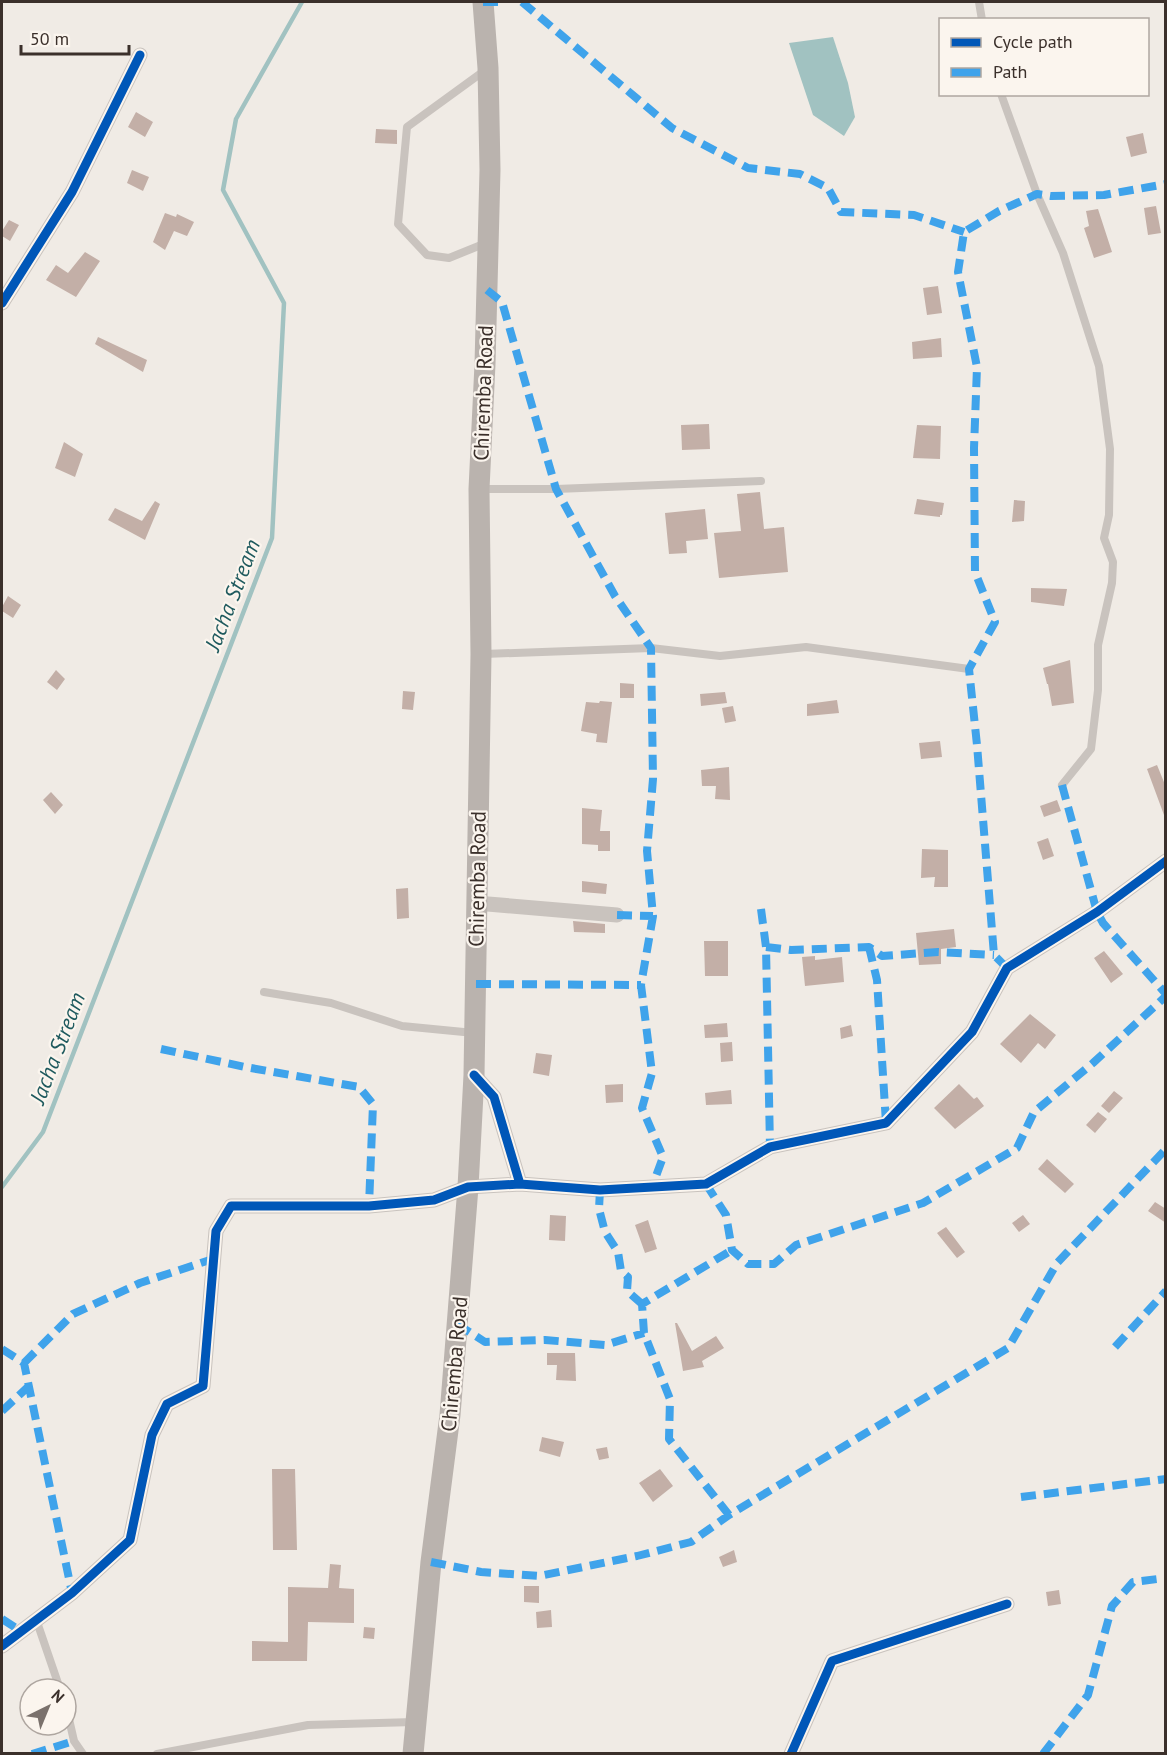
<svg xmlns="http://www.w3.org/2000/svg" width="1167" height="1755" font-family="'PT Sans',sans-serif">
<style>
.water{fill:#a1c2c1}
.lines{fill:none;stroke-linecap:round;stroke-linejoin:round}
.stream{stroke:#a1c2c1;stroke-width:4.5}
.building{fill:#c3afa7}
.service{stroke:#c9c3be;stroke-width:8}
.minor{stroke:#c9c3be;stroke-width:15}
.secondary{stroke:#bab3ae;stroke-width:21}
.quiet{stroke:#3fa3eb;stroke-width:8;stroke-dasharray:15 8;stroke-linecap:butt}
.cycleway-casing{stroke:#fbf5ee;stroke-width:13}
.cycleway{stroke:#0057b8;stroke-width:9}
.labels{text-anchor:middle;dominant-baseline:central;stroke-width:4.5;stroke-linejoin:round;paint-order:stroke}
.street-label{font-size:21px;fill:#3b302b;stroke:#fbf5ee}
.water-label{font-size:22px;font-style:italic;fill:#1f5a5e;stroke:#fbf5ee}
</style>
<rect width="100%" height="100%" fill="#f0ebe5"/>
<path class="water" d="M833 37 848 83 855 117 844 136 813 115 789 43Z"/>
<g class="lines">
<path class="stream" d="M2 1187 43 1132 272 538 284 303 223 190 236 119 302 2"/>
</g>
<path class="building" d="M136 112 153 122 145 137 128 127Z
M376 129 397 130V144L375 143Z
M1143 133 1147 153 1131 157 1126 137Z
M132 170 149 177 143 191 127 183Z
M1156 206 1161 233 1148 235 1144 208Z
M1098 209 1112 252 1094 258 1084 228 1089 226 1086 211Z
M165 213 176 217 177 214 194 222 187 236 174 231 165 250 153 242Z
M9 220 19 225 10 241 2 236V231Z
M85 252 100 261 76 297 46 280 56 265 68 273Z
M938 286 942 313 927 315 923 288Z
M98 337 147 360 143 372 95 344Z
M941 338 942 357 913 359 912 342Z
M709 424 710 449 682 450 681 425Z
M917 425 941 426 940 459 913 458Z
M64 442 83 454 75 477 55 468Z
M760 492 764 529 784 527 788 572 719 578 714 533 741 531 737 494Z
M917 499 944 503 942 515H940V517L914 514Z
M1014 500 1025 501 1024 521 1012 522Z
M155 501 160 504 145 540 108 520 115 508 142 521Z
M705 509 708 539 686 541 687 553 669 554 665 513Z
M1031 588 1067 589 1064 606 1031 602Z
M8 596 21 605 13 618 2 611V607Z
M1070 660 1074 703 1052 706 1048 684H1047L1043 668Z
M56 670 65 679 57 690 47 682Z
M620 683 634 684V698H620Z
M403 691 415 692 413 710 402 709Z
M725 692 727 703 701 706 700 694Z
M837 700 839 713 807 716V704Z
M600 701 612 702 607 743 596 742 597 734 581 731 586 702 599 703Z
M733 706 736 721 725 723 722 708Z
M940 741 942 757 921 759 919 743Z
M1157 765 1166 787 1164 815 1147 769Z
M729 767 730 800 715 799 716 786H702L701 770Z
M51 792 63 805 55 814 43 800Z
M1057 800 1061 811 1044 817 1040 806Z
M582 808 602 810 600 831H610V851H598V845L582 844Z
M1048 838 1054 856 1043 860 1037 842Z
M922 849 948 850V887H934L935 877 921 878Z
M582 881 607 884 606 894 582 892Z
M408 888 409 918 397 919 396 889Z
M573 921 605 924V933L574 932Z
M954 929 956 947 941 949V964L919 965 916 933Z
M704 941H728V976H705Z
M1104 951 1123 974 1111 983 1094 958Z
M815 956V960L842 957 844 982 805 986 802 957Z
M1030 1014 1056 1035 1045 1049 1038 1043 1021 1063 1000 1044Z
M727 1023 728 1037 705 1038 704 1025Z
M851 1025 853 1036 841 1039 840 1028Z
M732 1042 733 1061 721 1062 720 1043Z
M536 1053 552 1055 549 1076 533 1073Z
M623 1084V1102L606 1103 605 1085Z
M959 1084 974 1099 977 1097 984 1106 955 1129 934 1108Z
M731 1090 732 1104 706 1105 705 1093Z
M1114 1091 1123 1098 1109 1113 1101 1106Z
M1098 1112 1107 1119 1095 1133 1086 1125Z
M1047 1159 1074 1184 1065 1193 1038 1169Z
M1155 1202 1166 1209V1223L1148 1211Z
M550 1215 566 1216 565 1241 549 1240Z
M1023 1215 1030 1224 1019 1232 1012 1223Z
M648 1220 657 1249 645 1253 635 1225Z
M946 1227 965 1252 957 1258 937 1233Z
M675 1323H677L692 1351 716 1336 724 1348 702 1361 704 1367 683 1371Z
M547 1353H575L576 1381 556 1380 557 1365H547Z
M542 1437 564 1442 560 1457 539 1451Z
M607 1447 609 1458 599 1460 596 1449Z
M272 1469H295L297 1550H273Z
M660 1469 673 1486 653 1502 639 1483Z
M734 1550 737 1562 723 1567 719 1557Z
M330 1564 341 1565 339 1588 354 1589V1623L308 1622 307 1661H252V1641L288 1642V1587L328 1588Z
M524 1586H539V1603L524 1602Z
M1059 1590 1061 1604 1048 1606 1046 1592Z
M551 1610 552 1627 537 1628 536 1612Z
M364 1627 375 1628 374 1639 363 1638Z"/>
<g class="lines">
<path class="service" d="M979 2 982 20
M484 71 407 127 398 224 427 255 449 258 486 243
M1001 94 1037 194 1063 253 1099 366 1110 449 1109 515 1104 538 1113 562 1112 583 1098 645V690L1091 749 1062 785
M480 489H556L761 481
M484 654 651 648 720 656 806 647 969 669
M264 992 331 1003 402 1026 474 1033
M36 1619 60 1689
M66 1706 74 1741 83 1754
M157 1754 308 1725 414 1722"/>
<path class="minor" d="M2 303 72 192 140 55
M476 903 617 915
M474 1075 494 1097 520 1184 600 1190 706 1184 770 1147 886 1123 972 1032 1007 968 1097 912 1166 861
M2 1646 72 1593 130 1540 152 1435 167 1404 203 1386 216 1231 231 1206H369L434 1200 468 1187 520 1184
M791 1754 832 1661 1007 1604"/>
<path class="secondary" d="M413 1754 431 1562 450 1415 468 1187 474 1075 481 654 479 489 485 364 490 170 488 68 483 2"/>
<path class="quiet" d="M483 2H500
M522 2 672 128 748 168 800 174 828 188 841 212 914 215 964 232
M487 290 502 302 556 489 615 596 651 648 653 779 647 851 653 916 641 985 652 1073 642 1108 663 1157 652 1187
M1062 785 1097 912 1103 923 1166 994
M761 909 766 947 770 1147
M617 915 653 916
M766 947 791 950 869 947 882 956 938 952 994 955
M869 947 877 980 886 1123
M1007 968 994 955 977 745 969 669 995 622 975 572 974 448 977 367 958 272 964 232 999 211 1037 194 1051 196 1104 195 1166 184
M476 984 641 985
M161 1049 245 1067 359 1087 373 1104 369 1206
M706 1184 726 1215 732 1250 748 1264H774L796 1245 923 1203 1017 1148 1034 1112 1093 1063 1166 996
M600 1190 599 1209 605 1232 618 1252 621 1271 628 1277 627 1291 642 1304
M457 1324 485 1342 545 1340 605 1345 644 1333
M1115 1347 1166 1291
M2 1349 24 1363 72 1593
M24 1363 73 1314 140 1283 213 1259
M2 1411 29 1386
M1021 1497 1166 1479
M729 1515 669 1439 670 1399 644 1333 642 1304 732 1250
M431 1562 481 1572 539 1576 637 1556 691 1542 729 1515 1008 1348 1057 1263 1166 1149
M2 1619 21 1631
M32 1754 74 1741
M1043 1754 1088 1695 1112 1606 1133 1582 1166 1578"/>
<defs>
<path id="cycleway" d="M2 303 72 192 140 55
M474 1075 494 1097 520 1184 600 1190 706 1184 770 1147 886 1123 972 1032 1007 968 1097 912 1166 861
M2 1646 72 1593 130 1540 152 1435 167 1404 203 1386 216 1231 231 1206H369L434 1200 468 1187 520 1184
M791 1754 832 1661 1007 1604"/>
</defs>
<use href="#cycleway" class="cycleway-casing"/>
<use href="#cycleway" class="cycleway"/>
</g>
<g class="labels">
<g class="street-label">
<text transform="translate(483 393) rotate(-88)">Chiremba Road</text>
<text transform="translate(477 879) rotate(-89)">Chiremba Road</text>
<text transform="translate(454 1364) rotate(-85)">Chiremba Road</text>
</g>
<g class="water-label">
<text transform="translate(232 595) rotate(-69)">Jacha Stream</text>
<text transform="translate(57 1048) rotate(-69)">Jacha Stream</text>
</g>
</g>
<rect width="1167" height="1755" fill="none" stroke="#3b302b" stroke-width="6"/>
<rect x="939" y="18" width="210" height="78" fill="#fbf5ee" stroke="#aea6a0" stroke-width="1.5"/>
<rect x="951" y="38" width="30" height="9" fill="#0057b8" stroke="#aea6a0" stroke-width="1.5"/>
<text x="993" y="48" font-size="18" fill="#3b302b">Cycle path</text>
<rect x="951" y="68" width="30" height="9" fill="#3fa3eb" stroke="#aea6a0" stroke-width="1.5"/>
<text x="993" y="78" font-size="18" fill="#3b302b">Path</text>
<g transform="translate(48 1707) rotate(43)"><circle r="28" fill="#fbf5ee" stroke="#aea6a0" stroke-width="1.5"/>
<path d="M0-4.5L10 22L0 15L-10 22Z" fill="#7a716c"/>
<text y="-9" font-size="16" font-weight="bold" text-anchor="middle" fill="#3b302b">N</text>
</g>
<path d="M21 45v9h108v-9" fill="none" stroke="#3b302b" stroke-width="3"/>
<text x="30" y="45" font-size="18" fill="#3b302b" stroke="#fbf5ee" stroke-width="4.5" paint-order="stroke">50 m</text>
</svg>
